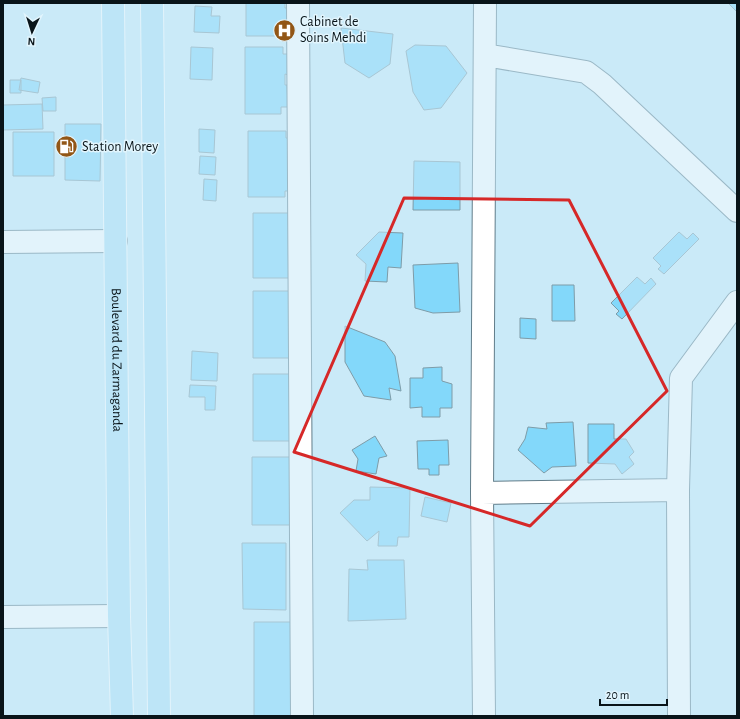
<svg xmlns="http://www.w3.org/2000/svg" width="740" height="719" font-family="'Alegreya Sans',sans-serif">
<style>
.building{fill:#83d8fa;stroke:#7e9ca8}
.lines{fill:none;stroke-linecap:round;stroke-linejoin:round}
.minor-casing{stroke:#617d8a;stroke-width:24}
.major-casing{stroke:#fff;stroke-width:24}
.minor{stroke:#fff;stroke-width:22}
.major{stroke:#ade1f5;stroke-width:22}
.marked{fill:none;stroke:#d62828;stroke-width:3;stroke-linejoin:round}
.labels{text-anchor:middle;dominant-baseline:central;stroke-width:3;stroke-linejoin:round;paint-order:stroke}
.poi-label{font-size:14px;fill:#091419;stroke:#e2f5fd;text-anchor:start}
.street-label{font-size:14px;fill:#091419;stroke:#e2f5fd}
</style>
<rect width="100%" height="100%" fill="#caeaf8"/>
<path class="building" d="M246 3H285V8H290V30H285V36H246Z
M728 3H737V12Z
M195 6 212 7 211 16H220L219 33 194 32Z
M341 28 393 34 390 64 369 78 345 63Z
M415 45 446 46 467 73 441 108 424 110 413 92 406 51Z
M191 47 213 48 212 80 190 79Z
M245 47H283V54H288V75L285 74V85H287L288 107H281V114H245Z
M21 78 40 82 38 93 19 90Z
M10 80H21V93H10Z
M56 97V111H43L42 98Z
M42 104 43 129 3 130V105Z
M65 124H101L100 181 65 180Z
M199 129 215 130 214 153 199 152Z
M248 131H286V138H290L291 158H288V168H291L290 191H285V197H248Z
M13 132H54V176H13Z
M200 156 216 157 215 175 199 174Z
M414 161 460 162V210H413Z
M204 179 217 180 216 201 203 200Z
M253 213H296V278H253Z
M379 232 403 233 401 268 388 267 387 282 365 281 366 264 356 255Z
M679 232 687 239 693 233 699 239 664 274 658 269 661 266 653 258Z
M458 263 460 312 433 313 415 308 413 265Z
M637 277 645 284 651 278 656 284 622 319 616 314 619 311 611 303Z
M552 285H574L575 321H552Z
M253 291H296V358H253Z
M520 318 536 319V339L520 338Z
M345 326 385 342 395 356 401 391 389 388 391 400 364 396 345 362Z
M192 351 218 353 217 381 191 380Z
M442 367V381L452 384V408H440V417H422V407L410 408V378H423V368Z
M253 374H294V441H253Z
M190 385 216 386 215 410H205V397H189Z
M573 422 576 466 552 467 544 473 518 450 525 439 528 427 547 429 546 423Z
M588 424H614V439H626L634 452 629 457 634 464 622 474 615 464 588 463Z
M375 436 387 456 379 458 376 474 356 471 358 459 352 450Z
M448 440 449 465H439V475H429V469H418L417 441Z
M252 457H299V525H252Z
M370 487 410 488 409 537H398L397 546H378L379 531 367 541 340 513 354 500H370Z
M425 497 451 503 447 522 421 516Z
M242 543H286V610L243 609Z
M367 560H404L406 619 348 621 349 569 368 570Z
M254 622H294V716H254Z"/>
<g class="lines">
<defs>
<path id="minor" d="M298 3 302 716
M485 55 586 72 602 84 737 211
M3 242 116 241
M482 493 678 490
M3 617 119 616
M484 716 482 493 485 3
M679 716 678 490 681 378 737 302"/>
<g id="major">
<path id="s1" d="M113 3 119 616 122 716"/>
<path d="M152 3 159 716"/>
</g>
</defs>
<use href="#minor" class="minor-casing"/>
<use href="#major" class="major-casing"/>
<use href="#minor" class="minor"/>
<use href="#major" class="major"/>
</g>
<path d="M0 0H740V719H0ZM404 198 569 200 667 391 530 526 294 452Z" fill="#caeaf8" fill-opacity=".55" fill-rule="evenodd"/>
<path class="marked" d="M404 198 569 200 667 391 530 526 294 452Z"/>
<defs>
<symbol id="hospital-disc" viewBox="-11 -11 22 22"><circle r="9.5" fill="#925616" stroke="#e2f5fd"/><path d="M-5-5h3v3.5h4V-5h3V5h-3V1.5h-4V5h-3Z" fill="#fff"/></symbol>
<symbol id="fuel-disc" viewBox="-11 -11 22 22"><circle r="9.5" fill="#925616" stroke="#e2f5fd"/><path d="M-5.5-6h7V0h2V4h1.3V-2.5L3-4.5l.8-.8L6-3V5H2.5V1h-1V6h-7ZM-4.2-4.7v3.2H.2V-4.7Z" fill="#fff"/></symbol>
</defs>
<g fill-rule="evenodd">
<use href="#hospital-disc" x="272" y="18" width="25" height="25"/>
<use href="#fuel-disc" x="54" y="134" width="25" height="25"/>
</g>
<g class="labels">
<g class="poi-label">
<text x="300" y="22">Cabinet de<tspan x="300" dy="16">Soins Mehdi</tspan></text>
<text x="82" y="147">Station Morey</text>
</g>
<g class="street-label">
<text stroke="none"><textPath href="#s1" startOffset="357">Boulevard du Zarmaganda</textPath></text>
</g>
</g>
<rect width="740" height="719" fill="none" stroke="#091419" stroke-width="8"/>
<g transform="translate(32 32) rotate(184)" stroke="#e2f5fd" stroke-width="3" paint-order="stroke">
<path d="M0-3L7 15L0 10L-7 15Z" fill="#091419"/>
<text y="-6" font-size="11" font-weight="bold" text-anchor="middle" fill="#091419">N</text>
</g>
<path d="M600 699v6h67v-6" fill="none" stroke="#091419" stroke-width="2"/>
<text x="606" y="699" font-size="12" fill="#091419" stroke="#e2f5fd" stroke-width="3" paint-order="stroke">20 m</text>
</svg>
